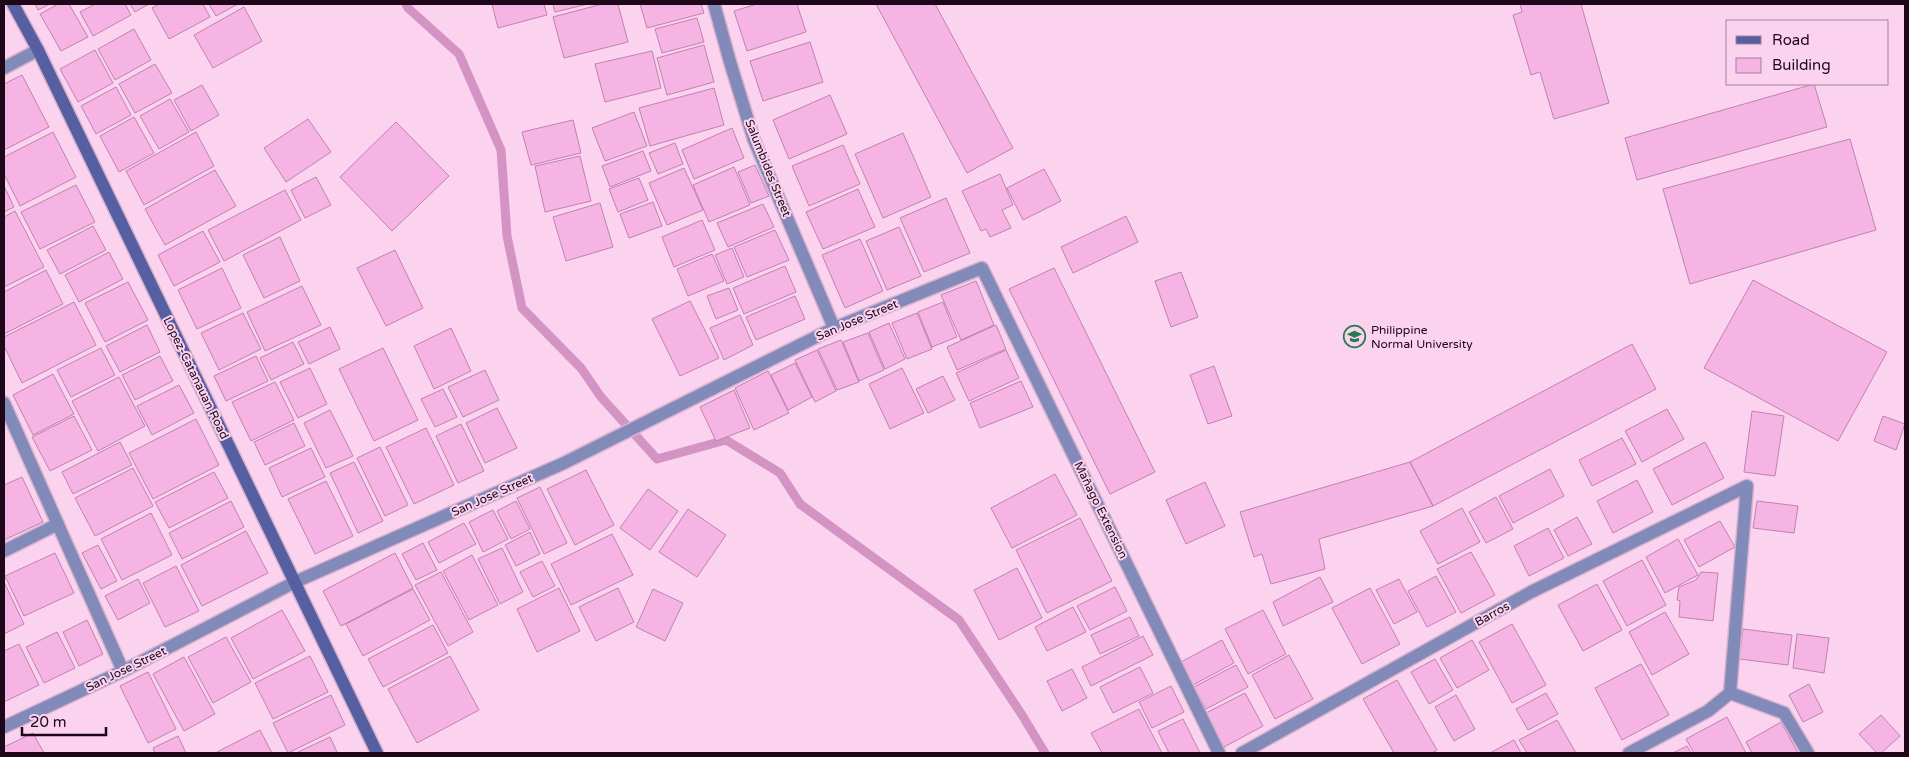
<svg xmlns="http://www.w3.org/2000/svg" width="1909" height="757" font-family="'Varela Round',sans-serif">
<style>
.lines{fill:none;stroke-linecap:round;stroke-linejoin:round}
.stream{stroke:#d494c3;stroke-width:9}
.building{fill:#f6b4e4;stroke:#bf82af}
.minor-casing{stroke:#d7b2cd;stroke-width:15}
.tertiary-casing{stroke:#d7b2cd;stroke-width:15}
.secondary-casing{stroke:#d7b2cd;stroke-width:15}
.minor{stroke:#828ab9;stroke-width:12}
.tertiary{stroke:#828ab9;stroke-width:12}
.secondary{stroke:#575fa3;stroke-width:12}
.labels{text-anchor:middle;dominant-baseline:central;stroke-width:4;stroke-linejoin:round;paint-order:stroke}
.street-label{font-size:12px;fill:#1d0718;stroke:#fbd3ef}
.poi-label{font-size:12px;fill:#1d0718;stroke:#fbd3ef;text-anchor:start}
</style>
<rect width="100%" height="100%" fill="#fbd3ef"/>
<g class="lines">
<path class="stream" d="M406 4 408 8 459 54 501 150 507 236 522 308 581 368 601 397 657 459 726 440 780 473 800 504 959 620 1022 715 1045 753"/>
</g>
<path class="building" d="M35 4H50L38 10Z
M58 4H69L88 37 61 51 40 14Z
M95 4H125L131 15 93 36 80 12Z
M130 4H149L135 12Z
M159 4H203L210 17 169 39 152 8Z
M209 4H238L216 16Z
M492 4H544L547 15 498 28Z
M553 4H588L555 12Z
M602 4H618L628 42 564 58 553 17Z
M640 4H701L704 13 647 28Z
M757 4H797L806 32 747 51 734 11Z
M876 4H935L1013 148 967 173Z
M1520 4H1581L1609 103 1554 119 1540 72 1531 75 1513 15 1522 12Z
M244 7 262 41 213 68 194 35Z
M697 18 704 42 662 53 655 29Z
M134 29 151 60 115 80 98 49Z
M810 42 823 82 763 101 750 61Z
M704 45 714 82 667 95 657 58Z
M95 50 113 83 78 102 60 69Z
M652 51 661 88 605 102 595 64Z
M155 64 172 93 135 113 119 84Z
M22 75 49 127 4 150V84Z
M1814 84 1827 127 1637 180 1625 138Z
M202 85 219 115 191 131 174 100Z
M116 87 131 115 96 134 81 106Z
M714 88 724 125 650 146 639 108Z
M830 95 847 134 789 159 773 120Z
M170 99 189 132 159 149 140 116Z
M634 112 647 146 605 161 592 128Z
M134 117 154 153 119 172 100 136Z
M308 119 331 152 286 182 264 148Z
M573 120 581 153 531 165 522 132Z
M396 122 449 176 392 231 340 177Z
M732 128 744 158 694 179 682 150Z
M53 132 76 177 20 206 4 174V157Z
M196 132 214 166 144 205 126 171Z
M903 133 931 197 883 218 855 154Z
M1850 139 1876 230 1690 284 1663 189Z
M675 143 683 164 658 174 649 153Z
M843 145 860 184 809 206 792 166Z
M643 151 651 171 610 187 602 166Z
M580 156 591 201 545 212 535 166Z
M755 165 769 196 751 203 738 172Z
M734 167 750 205 709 222 693 185Z
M684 168 703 210 667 225 649 183Z
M1044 169 1061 201 1023 220 1007 188Z
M215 170 236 206 165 245 145 209Z
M1000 174 1013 205 1002 210 1011 228 990 237 986 229 981 231 962 191Z
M316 177 331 205 305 218 291 190Z
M639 178 648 200 618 212 609 189Z
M76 185 95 222 40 249 21 212Z
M4 186 14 207 4 212Z
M858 189 875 227 823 249 806 212Z
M285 190 301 220 224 261 208 230Z
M946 198 970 253 924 272 900 218Z
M653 202 662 226 629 238 620 214Z
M600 203 613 247 566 261 553 217Z
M763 204 774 227 728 247 717 223Z
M15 211 44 267 4 287V217Z
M1126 216 1138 242 1073 273 1061 247Z
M702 220 715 250 674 267 662 237Z
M93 226 106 250 60 274 47 250Z
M899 227 921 276 887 290 866 241Z
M775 230 789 260 747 277 734 247Z
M203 231 220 262 174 286 158 255Z
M280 237 300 281 264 298 243 255Z
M860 239 883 291 845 308 822 255Z
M732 248 744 277 727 284 715 255Z
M395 250 423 308 386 326 357 268Z
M109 252 123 279 79 302 65 275Z
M712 254 724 281 688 296 677 269Z
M785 266 796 292 744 314 733 288Z
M222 268 241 308 197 329 178 290Z
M1054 268 1155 472 1110 494 1009 289Z
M46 270 63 304 4 334V292Z
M1181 272 1198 317 1171 327 1155 281Z
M1753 280 1887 352 1838 441 1704 368Z
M976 281 994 325 961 340 941 295Z
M128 282 148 320 105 342 85 303Z
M302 286 321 325 265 351 247 312Z
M729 288 738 310 716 319 707 296Z
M795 296 805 319 756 340 746 317Z
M690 301 719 358 680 376 652 319Z
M74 302 96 345 22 383 4 346V337Z
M943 302 957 337 932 347 918 312Z
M243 313 261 349 219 370 201 333Z
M917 313 932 349 907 359 892 323Z
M740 315 753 345 724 360 710 328Z
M889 323 905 359 885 369 869 332Z
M147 325 160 352 120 372 106 346Z
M996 325 1006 349 957 370 947 347Z
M330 327 340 349 309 364 298 342Z
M451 328 471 371 434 389 414 346Z
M868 333 884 370 859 381 843 342Z
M841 340 859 382 837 390 818 349Z
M293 342 304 364 271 380 260 358Z
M1632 344 1656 389 1433 506 1410 462Z
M101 348 115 375 71 397 57 370Z
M383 348 418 420 374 441 339 369Z
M817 350 836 391 815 402 795 360Z
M1006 350 1019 378 969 401 956 373Z
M160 356 173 381 135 400 122 375Z
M256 356 268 381 226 401 214 376Z
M795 363 812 397 788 410 771 375Z
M1214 366 1232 416 1208 424 1190 375Z
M310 368 327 404 298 418 280 382Z
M902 368 924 413 890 429 869 384Z
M485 370 499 400 463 417 448 387Z
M768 371 789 413 754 430 735 388Z
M53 374 74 414 33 435 13 395Z
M943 376 955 400 928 413 916 389Z
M119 377 145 426 98 451 72 401Z
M1021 381 1033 407 980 428 970 403Z
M275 382 294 420 251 441 232 402Z
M179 385 194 413 152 435 137 406Z
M443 389 457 417 435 427 421 399Z
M734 390 750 428 716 441 700 407Z
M497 408 517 448 485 463 466 423Z
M1667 409 1684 439 1642 462 1625 431Z
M330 410 353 456 326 468 304 423Z
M1752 411 1784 416 1775 476 1744 472Z
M74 416 92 450 50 471 32 437Z
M1883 416 1905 424 1896 450 1874 441Z
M196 419 219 465 153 499 129 453Z
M294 423 305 446 265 465 254 442Z
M461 424 484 471 458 483 436 436Z
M426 428 454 485 414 504 386 447Z
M1622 438 1636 464 1592 486 1579 460Z
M120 442 132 465 73 494 62 472Z
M1705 442 1724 478 1672 505 1653 469Z
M380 447 408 505 385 516 357 458Z
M311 448 325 477 282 497 269 468Z
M354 462 383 521 358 533 330 473Z
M1410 462 1433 506 1319 539 1325 569 1271 584 1262 554 1254 557 1240 512Z
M133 468 153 506 95 536 75 498Z
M1550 469 1564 496 1513 523 1499 496Z
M586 470 614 525 575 545 547 489Z
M214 472 228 498 169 528 155 502Z
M1055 474 1077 515 1012 548 991 508Z
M22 477 43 522 4 540V485Z
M1637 480 1653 512 1613 533 1597 501Z
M326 481 353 536 315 554 288 499Z
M1205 482 1225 526 1186 544 1166 500Z
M540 487 567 543 544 554 517 498Z
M648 489 678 511 650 550 620 528Z
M1496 497 1513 529 1486 543 1469 512Z
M231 501 244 527 182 559 169 533Z
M516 501 530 529 511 539 497 511Z
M1757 501 1798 506 1794 533 1753 528Z
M1462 508 1480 542 1438 564 1420 531Z
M688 509 726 535 697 577 659 552Z
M493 510 508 539 483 552 469 522Z
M151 513 172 555 122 580 101 539Z
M1577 517 1592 544 1568 556 1554 530Z
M1080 518 1112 581 1047 613 1016 550Z
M1720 521 1735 547 1699 567 1684 540Z
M464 523 476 544 439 563 428 542Z
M1548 528 1564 558 1529 576 1514 546Z
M246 531 268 573 202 606 181 565Z
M530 532 540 554 516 566 505 545Z
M612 534 633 575 571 605 551 564Z
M1678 539 1698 575 1665 593 1646 557Z
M423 543 437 570 416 580 402 554Z
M98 545 117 581 101 589 82 553Z
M502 548 523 592 500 604 478 559Z
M1471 552 1495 595 1461 613 1437 569Z
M55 553 74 593 24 616 5 576Z
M395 553 413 588 341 626 323 591Z
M472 555 498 605 469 620 443 571Z
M1642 560 1666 605 1627 626 1603 581Z
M542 561 555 586 533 597 520 572Z
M176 566 199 611 165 627 143 583Z
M1017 568 1042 618 999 640 974 590Z
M441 572 473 632 448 646 415 585Z
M1701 572 1718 573 1713 621 1679 617 1680 601 1677 600 1679 587 1696 580Z
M1436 576 1456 612 1427 627 1408 591Z
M1320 577 1333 602 1283 626 1273 602Z
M138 579 150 603 118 620 105 596Z
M1399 579 1417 612 1394 624 1376 590Z
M4 582 24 624 4 634Z
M1597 584 1622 630 1583 651 1558 605Z
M1115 587 1127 611 1090 630 1077 606Z
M559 588 580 631 537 652 517 609Z
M618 588 634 622 596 641 579 607Z
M1370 588 1400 644 1362 664 1332 608Z
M413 589 430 620 363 656 346 624Z
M653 589 683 603 665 641 636 627Z
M1073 607 1086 632 1047 651 1035 627Z
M282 610 305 651 253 679 231 638Z
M1263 610 1286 654 1248 674 1225 629Z
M1665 612 1689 654 1652 675 1629 632Z
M1130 617 1139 636 1100 654 1091 635Z
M87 620 103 654 79 666 63 632Z
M1512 624 1546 685 1512 703 1479 642Z
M433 625 448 653 383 687 368 659Z
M1743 629 1792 635 1788 665 1739 659Z
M57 632 75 668 44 683 26 647Z
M1797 634 1829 638 1824 673 1793 668Z
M1143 636 1153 655 1091 686 1082 667Z
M226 637 251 682 213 703 188 657Z
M1222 640 1234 663 1193 685 1181 662Z
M1472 640 1489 670 1457 688 1440 658Z
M19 644 39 685 4 702V651Z
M1289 655 1313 699 1275 719 1252 675Z
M310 656 328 692 273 719 255 683Z
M450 656 479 710 417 743 388 689Z
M184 657 215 714 184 731 153 674Z
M1435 659 1453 690 1429 704 1411 672Z
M1641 664 1669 715 1622 740 1595 688Z
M1236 665 1248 687 1206 709 1194 687Z
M1140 667 1153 693 1113 713 1100 687Z
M1072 669 1087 698 1062 711 1047 681Z
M148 672 176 729 148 743 120 686Z
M1397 680 1437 750 1432 753H1394L1363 699Z
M1809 684 1823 712 1803 722 1789 695Z
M1171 686 1184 712 1152 728 1139 702Z
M1245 693 1263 726 1224 747 1206 713Z
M1546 693 1558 714 1528 730 1516 709Z
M331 695 345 725 288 753 273 723Z
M1456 695 1475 729 1454 741 1435 707Z
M1139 709 1162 753H1102L1091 733Z
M1881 715 1900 736 1881 753H1877L1859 734Z
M1727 717 1746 753H1694L1686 739Z
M1183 719 1200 753H1169L1158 731Z
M1557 720 1576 753H1527L1519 740Z
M1781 722 1798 753H1752L1746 742Z
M260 730 272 753H217V752Z
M33 733 44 753H4V747Z
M178 736 186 753H155L153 748Z
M330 737 337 752 334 753H296Z
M1514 740 1521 753H1490Z
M1687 746 1691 753H1673Z"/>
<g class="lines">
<defs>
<path id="minor" d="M714 4 730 62 754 140 834 328
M4 68 38 50
M4 403 123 671
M4 551 58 524
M4 727 123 671 295 582 564 463 834 328 982 268 1219 753
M1242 753 1531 592 1747 486
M1629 753 1708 711 1730 693 1747 486"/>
<path id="tertiary" d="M1730 693 1784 713 1808 753"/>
<path id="secondary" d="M13 4 38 50 377 753"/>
</defs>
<use href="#minor" class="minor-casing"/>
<use href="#tertiary" class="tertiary-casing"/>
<use href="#secondary" class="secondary-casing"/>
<use href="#minor" class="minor"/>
<use href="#tertiary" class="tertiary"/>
<use href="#secondary" class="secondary"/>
</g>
<defs>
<symbol id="university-ring" viewBox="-11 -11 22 22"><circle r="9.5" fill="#fbd3ef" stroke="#257c50" stroke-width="1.5"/><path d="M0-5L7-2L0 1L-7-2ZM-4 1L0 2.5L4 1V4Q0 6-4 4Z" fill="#257c50"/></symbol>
</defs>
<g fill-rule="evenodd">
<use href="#university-ring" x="1342" y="324" width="25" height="25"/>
</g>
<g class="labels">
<g class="street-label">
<text transform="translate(768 168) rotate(68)">Salumbides Street</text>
<text transform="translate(857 320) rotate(-23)">San Jose Street</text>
<text transform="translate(196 378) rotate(64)">Lopez-Catanauan Road</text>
<text transform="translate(492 495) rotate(-24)">San Jose Street</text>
<text transform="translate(1101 510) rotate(64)">Mañago Extension</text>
<text transform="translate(1492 614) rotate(-29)">Barros</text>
<text transform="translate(126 669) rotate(-26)">San Jose Street</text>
</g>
<g class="poi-label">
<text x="1371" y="330">Philippine<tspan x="1371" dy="14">Normal University</tspan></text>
</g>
</g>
<rect width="1909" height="757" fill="none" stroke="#1d0718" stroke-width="10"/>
<rect x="1726" y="20" width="162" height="65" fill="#fbd3ef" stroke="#a28199"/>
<rect x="1736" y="36" width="25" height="8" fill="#575fa3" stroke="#a28199"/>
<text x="1772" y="45" font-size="15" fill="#1d0718">Road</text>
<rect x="1736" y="58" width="25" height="15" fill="#f6b4e4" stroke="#a28199"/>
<text x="1772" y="70" font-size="15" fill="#1d0718">Building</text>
<path d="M22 727v8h84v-8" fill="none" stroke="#1d0718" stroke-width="2.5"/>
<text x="30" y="727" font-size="15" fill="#1d0718" stroke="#fbd3ef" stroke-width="4" paint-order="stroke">20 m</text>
</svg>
